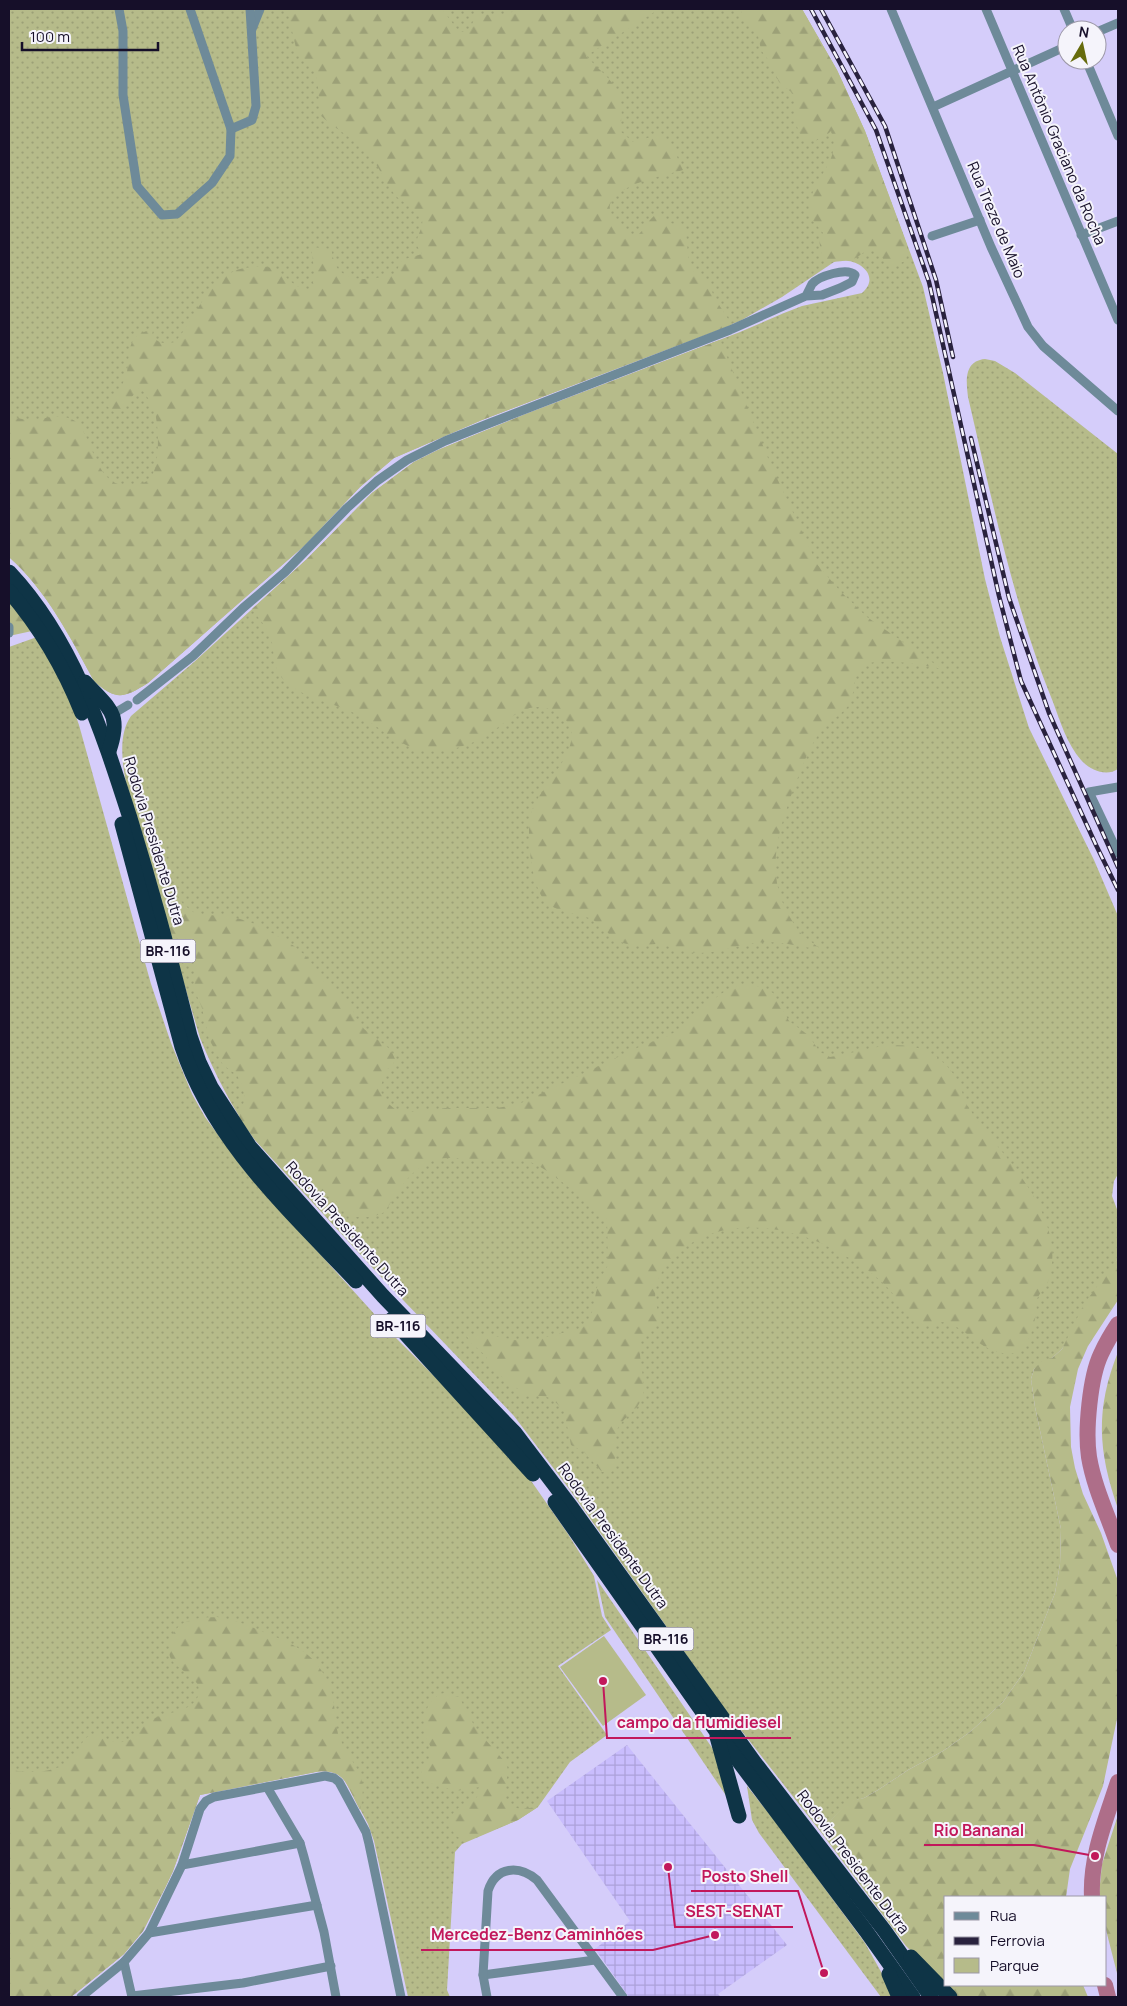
<svg xmlns="http://www.w3.org/2000/svg" width="1127" height="2006" viewBox="0 0 1127 2006" font-family="Manrope,sans-serif">
<style>
.industrial{fill:url(#industrial-grid)}
.green{fill:url(#green-dots)}
.forest{fill:url(#forest-firs)}
.pitch{fill:#b6bb8a}
.lines{fill:none;stroke-linecap:round;stroke-linejoin:round}
.river{stroke:#ae6e89;stroke-width:16}
.minor{stroke:#6e8a99;stroke-width:9}
.motorway{stroke:#0e3446;stroke-width:15}
.rail-casing{stroke:#29223e;stroke-width:4.5}
.rail{stroke:#f5f4fb;stroke-width:2.5;stroke-dasharray:8;stroke-linecap:butt}
.labels{text-anchor:middle;stroke-width:4;stroke-linejoin:round;paint-order:stroke}
.shield{fill:#f5f4fb;stroke:#595468;stroke-width:1}
.shield-label{font-size:14px;font-weight:bold;fill:#160f29}
.street-label{font-size:15px;fill:#160f29;stroke:#f5f4fb}
.leader{fill:none;stroke:#c2185b;stroke-width:2}
.callout-dot{fill:#c2185b;stroke:#f5f4fb;stroke-width:2}
.callout-label{font-size:16px;text-anchor:middle;font-weight:bold;fill:#c2185b;stroke:#f5f4fb;stroke-width:4;stroke-linejoin:round;paint-order:stroke}
</style>
<defs>
<pattern id="industrial-grid" width="8" height="8" patternUnits="userSpaceOnUse" patternTransform="scale(1.25)"><rect width="8" height="8" fill="#c9bdfd"/><path d="M0 4h8M4 0v8" fill="none" stroke="#aca1d9"/></pattern>
<pattern id="green-dots" width="8" height="8" patternUnits="userSpaceOnUse" patternTransform="scale(1.25)"><rect width="8" height="8" fill="#b6bb8a"/><path d="M2 2h.1M6 6h.1" fill="none" stroke="#9ca077" stroke-width="1.8" stroke-linecap="round"/></pattern>
<pattern id="forest-firs" width="22" height="20" patternUnits="userSpaceOnUse" patternTransform="scale(1.25)"><rect width="22" height="20" fill="#b6bb8a"/><path d="M5 1l3.5 6h-7zM16 11l3.5 6h-7z" fill="#9ca077"/></pattern>
</defs>
<rect width="100%" height="100%" fill="#d5cdfa"/>
<polygon class="industrial" points="627,1745 787,1945 718,1994 721,1997 629,1997 595,1949 630,1921 547,1801"/>
<g class="green">
<path d="M9 9H802L837 70 865 131 923 287 943 373 985 579 1000 637 1029 728 1094 860 1118 916V1174L1114 1181 1112 1196 1118 1212V1258L1062 1349 1052 1358 1034 1369 1031 1379 1035 1407 1061 1529 1060 1564 1055 1593 1024 1672 1003 1702 970 1732 943 1751 908 1770 878 1790 864 1798 849 1802 820 1831 726 1711 570 1490 514 1416 382 1278 255 1140C232 1108 215 1074 200 1038L127 789C123 766 117 736 131 716L194 662 307 559 372 493 414 462 438 450 526 414 740 332 784 313 802 306 862 293C883 275 855 255 834 262L782 297 740 321 482 420 394 458 360 487 305 545 148 683C124 698 116 701 94 681 70 637 47 591 9 557Z"/>
<path d="M985 359 995 361 1015 373 1118 454V769C1106 777 1090 770 1081 760 1067 744 1060 721 1053 702 1013 604 992 499 968 397 966 381 964 361 985 359Z"/>
<polygon points="37,637 70,699 79,725 151,984 171,1043 192,1094 205,1117 244,1170 396,1338 485,1427 527,1475 568,1534 594,1576 602,1616 611,1630 558,1666 607,1735 570,1762 538,1807 518,1820 462,1844 455,1852 447,1990 450,1997 408,1997 374,1841 368,1824 344,1779 338,1774 325,1770 200,1795 173,1871 165,1888 143,1931 124,1954 71,1997 9,1997 9,647"/>
<polygon points="597,1580 717,1755 727,1797 605,1617"/>
<polygon points="747,1786 778,1825 865,1943 895,1997 881,1997 759,1833 752,1820"/>
</g>
<g class="forest">
<path d="M287 9H442L459 32H468L477 14 507 16 515 9H659L586 56C614 85 626 88 620 131L633 142C641 141 649 136 657 136 670 135 678 160 683 170 666 175 600 187 611 214 615 222 623 229 629 235H638C645 229 649 218 657 214L667 222 681 226 686 232 688 256 693 271 708 280 714 297 732 325 482 420 394 458 360 487 305 545 148 683C124 698 116 701 94 681 70 637 47 591 9 557V414C37 429 48 410 71 419 89 425 92 468 112 481 119 486 127 486 134 485 141 484 146 483 151 477 160 465 159 428 155 413 152 403 146 395 140 387L117 415 107 406C115 396 124 385 127 372 131 350 125 336 153 329L152 336C159 344 165 344 175 342 198 316 207 276 244 268 253 267 263 265 271 268 286 273 293 290 310 289 318 278 312 259 311 247L331 249C333 256 334 266 340 271 353 284 379 278 395 274L402 260 422 254 416 244C417 235 424 227 422 218 419 208 404 204 396 196 385 183 380 167 368 154 354 138 335 129 320 115L318 86 315 72 296 48Z"/>
<path d="M742 9H802L837 70 865 131 907 245V256L905 261C887 269 887 263 877 251 866 248 863 254 854 259 851 261 830 262 825 262L822 258 819 239 823 233C818 226 810 219 809 210 808 206 810 202 811 198 818 174 842 157 831 131 825 137 819 141 811 141 792 139 796 109 796 96L779 82 769 61 761 50 758 35 741 14Z"/>
<path d="M720 340 770 463 817 564 840 591 867 617 942 669C921 665 883 657 863 665 853 670 856 696 848 706 841 715 828 722 820 732 808 749 801 770 793 790 778 833 765 871 788 914 793 922 797 930 804 936 809 941 816 945 822 950 803 947 784 942 765 942 742 943 722 953 699 953 684 954 671 945 656 944 645 944 632 947 621 942 608 937 602 923 589 918 573 912 553 913 542 897 531 879 525 830 532 810 541 784 595 739 560 715 527 692 507 725 482 738 466 747 444 752 426 751 400 748 378 725 356 714 332 702 304 699 284 680 272 669 275 652 271 639 268 628 258 618 252 609L307 559 372 493 414 462 438 450 526 414Z"/>
<polygon points="9,598 32,631 9,636"/>
<path d="M130 797 149 809 154 819 157 842 167 862 176 895 183 904 193 912 207 915 230 916 250 922 274 934 294 946 308 958 321 979 341 996 352 1008 357 1020 364 1029 391 1050 395 1059 393 1065 386 1070 380 1089 384 1100 396 1110 413 1112 445 1108H497L519 1104 639 1047 668 1036 680 1029 693 1014 724 992 737 986 753 985 764 988 773 993 789 1021 808 1035 820 1052 830 1057C863 1052 894 1037 926 1051 941 1058 954 1071 960 1086 963 1094 965 1103 970 1110 1002 1157 1068 1215 1049 1279 1047 1286 1040 1292 1037 1299 1036 1303 1037 1309 1036 1314 1033 1330 1030 1343 1016 1353 979 1358 965 1320 938 1322 934 1327 930 1327 925 1325 906 1319 900 1301 888 1288 871 1270 847 1256 825 1245 778 1223 715 1217 675 1256 665 1266 658 1275 656 1288 653 1302 659 1309 660 1322 655 1329 644 1331 640 1339 637 1344 644 1378 644 1389 642 1411 625 1413 617 1430 612 1443 617 1456 614 1469L611 1472H602L584 1452 571 1445 564 1411C546 1390 542 1398 520 1396L518 1389 506 1381 488 1363 486 1356 471 1343 466 1335H487L521 1341 539 1339 582 1328 588 1321 592 1312 598 1283 608 1265 607 1219C584 1201 562 1179 537 1165 522 1157 508 1161 492 1161 479 1161 466 1158 453 1158 418 1156 401 1185 385 1212L372 1217H355L331 1197 308 1188 297 1186 255 1140 239 1118 245 1098 242 1085 237 1075 223 1065 209 1039 202 1008 194 989 196 968 194 959 178 939 170 933Z"/>
<polygon points="1118,1258 1118,1300 1088,1346 1078,1369 1070,1407 1071,1447 1075,1468 1083,1494 1101,1533 1118,1581 1118,1714 1103,1786 1070,1869 1066,1897 946,1897 946,1985 1083,1985 1088,1997 954,1997 937,1977 906,1946 820,1831 849,1801 864,1798 878,1790 908,1770 943,1751 970,1732 1003,1702 1024,1672 1055,1593 1060,1564 1061,1529 1035,1407 1031,1379 1034,1369 1043,1360 1052,1358 1062,1349 1084,1304"/>
<path d="M1118 1352V1509C1098 1451 1095 1410 1118 1352Z"/>
<path d="M217 1617C239 1621 252 1627 271 1635 303 1648 321 1659 332 1694 336 1709 334 1725 340 1739 354 1769 369 1773 360 1810 346 1785 346 1766 311 1773L200 1795 173 1871 165 1888 143 1931 124 1954 71 1997H9V1769C28 1775 63 1773 76 1755 80 1749 82 1739 89 1736 99 1732 111 1744 122 1742 136 1741 140 1727 151 1720 164 1712 187 1713 196 1700 209 1680 179 1672 171 1659 168 1653 169 1646 171 1640 177 1618 198 1618 217 1617Z"/>
<path d="M445 1693 459 1697 476 1729 506 1763 508 1770 504 1798 507 1805 520 1809 538 1807 518 1820 467 1841C452 1838 444 1821 456 1810 462 1804 471 1803 477 1797L480 1787 456 1791 423 1781 420 1776C422 1767 431 1762 431 1752 432 1745 426 1741 425 1734 421 1718 428 1696 445 1693Z"/>
<polygon points="1118,1815 1118,1977 1106,1930 1106,1897 1100,1897 1099,1894 1102,1864"/>
</g>
<polygon class="pitch" points="604,1636 646,1695 603,1726 560,1667"/>
<g class="lines">
<g class="river">
<path d="M1118 1324C1112 1333 1106 1343 1101 1354 1090 1377 1085 1431 1089 1457 1094 1487 1108 1516 1118 1545"/>
<path d="M1092 1897C1090 1857 1106 1819 1118 1782"/>
<polyline points="1105,1985 1108,1997"/>
</g>
<g class="minor">
<polyline points="119,9 123,31 123,95 137,186 162,215 177,214 212,183 230,156 231,129 190,9"/>
<polyline points="891,9 991,247 1028,327 1043,346 1118,411"/>
<polyline points="986,9 1118,320"/>
<polyline points="1064,9 1073,30"/>
<polyline points="252,29 260,9"/>
<polyline points="1097,32 1118,23"/>
<polyline points="1086,60 1118,136"/>
<polyline points="933,107 1067,46"/>
<polyline points="231,129 252,120 256,106 250,9"/>
<polyline points="1081,235 1118,221"/>
<polyline points="932,236 980,220"/>
<polyline points="9,627 9,633"/>
<path d="M137 700 193 656 243 608 285 572 347 508 377 481 407 460 445 441 490 423 730 330 806 296 822 295 840 288 852 282 855 275C847 267 819 276 812 284 810 288 808 292 806 296"/>
<polyline points="113,714 128,705"/>
<polyline points="1118,787 1089,792 1118,853"/>
<polyline points="267,1787 300,1843 304,1857 324,1932 336,1997"/>
<polyline points="182,1865 300,1843"/>
<polyline points="149,1933 317,1905"/>
<polyline points="124,1962 132,1997"/>
<polyline points="483,1975 595,1960"/>
<polyline points="132,1996 243,1983 331,1966"/>
<polyline points="81,1997 124,1962 149,1933 182,1865 200,1809 206,1801 214,1797 325,1776 334,1778 339,1782 366,1832 369,1844 401,1997"/>
<path d="M487 1997 483 1975 488 1891C496 1866 519 1865 537 1880L623 1997"/>
</g>
<g class="motorway">
<path d="M9 572C73 640 102 731 130 818 152 890 172 963 190 1036L199 1062 211 1087 250 1147 383 1296 515 1433 572 1508 755 1763 884 1930 931 1997"/>
<path d="M9 591C40 627 65 670 82 713"/>
<path d="M85 682C110 710 122 713 109 751"/>
<path d="M122 824 182 1047C213 1141 289 1210 356 1281"/>
<polyline points="392,1319 533,1474"/>
<polyline points="555,1502 716,1731 866,1931 913,1997"/>
<polyline points="717,1737 739,1816"/>
<polyline points="911,1957 950,1997"/>
<polyline points="889,1974 899,1997"/>
</g>
<defs>
<g id="rail">
<polyline points="811,9 876,130 929,282 999,596 1021,681 1096,845 1118,890"/>
<polyline points="821,9 885,126 936,280 953,357"/>
<polyline points="971,438 1009,598 1049,713 1118,867"/>
</g>
</defs>
<use href="#rail" class="rail-casing"/>
<use href="#rail" class="rail"/>
</g>
<g class="labels">
<g class="shield">
<rect x="140.5" y="939.5" width="55" height="23" rx="4"/>
<rect x="370.5" y="1314.5" width="55" height="23" rx="4"/>
<rect x="638.5" y="1627.5" width="55" height="23" rx="4"/>
</g>
<g class="shield-label">
<text x="168" y="956">BR-116</text>
<text x="398" y="1331">BR-116</text>
<text x="666" y="1644">BR-116</text>
</g>
<g class="street-label">
<text transform="translate(1059 145) rotate(67)" y="5">Rua Antônio Graciano da Rocha</text>
<text transform="translate(996 220) rotate(67)" y="5">Rua Treze de Maio</text>
<text transform="translate(154 841) rotate(73)" y="5">Rodovia Presidente Dutra</text>
<text transform="translate(347 1229) rotate(48)" y="5">Rodovia Presidente Dutra</text>
<text transform="translate(613 1536) rotate(54)" y="5">Rodovia Presidente Dutra</text>
<text transform="translate(853 1862) rotate(53)" y="5">Rodovia Presidente Dutra</text>
</g>
</g>
<path class="leader" d="M603 1681L607 1738H791M1095 1856L1034 1845H924M824 1973L798 1891H691M668 1867L675 1927H793M715 1935L653 1950H421"/>
<g class="callout-dot">
<circle cx="603" cy="1681" r="5"/>
<circle cx="1095" cy="1856" r="5"/>
<circle cx="824" cy="1973" r="5"/>
<circle cx="668" cy="1867" r="5"/>
<circle cx="715" cy="1935" r="5"/>
</g>
<g class="callout-label">
<text x="699" y="1728">campo da flumidiesel</text>
<text x="979" y="1836">Rio Bananal</text>
<text x="745" y="1882">Posto Shell</text>
<text x="734" y="1917">SEST-SENAT</text>
<text x="537" y="1940">Mercedez-Benz Caminhões</text>
</g>
<rect width="1127" height="2006" fill="none" stroke="#160f29" stroke-width="20"/>
<rect x="944" y="1896" width="162" height="90" fill="#f5f4fb" stroke="#9c98a7"/>
<rect x="954" y="1912" width="25" height="8" fill="#6e8a99" stroke="#9c98a7"/>
<text x="990" y="1921" font-size="15" fill="#160f29">Rua</text>
<rect x="954" y="1937" width="25" height="8" fill="#29223e" stroke="#9c98a7"/>
<text x="990" y="1946" font-size="15" fill="#160f29">Ferrovia</text>
<rect x="954" y="1958" width="25" height="15" fill="#b6bb8a" stroke="#9c98a7"/>
<text x="990" y="1971" font-size="15" fill="#160f29">Parque</text>
<g transform="translate(1082 45) rotate(9)"><circle r="24" fill="#f5f4fb" stroke="#9c98a7"/>
<path d="M0-4L9 19L0 12L-9 19Z" fill="#666b0d"/>
<text y="-8" font-size="14" font-weight="bold" text-anchor="middle" fill="#160f29">N</text>
</g>
<path d="M22 42v8h136v-8" fill="none" stroke="#160f29" stroke-width="2.5"/>
<text x="30" y="42" font-size="15" fill="#160f29" stroke="#f5f4fb" stroke-width="4" paint-order="stroke">100 m</text>
</svg>
